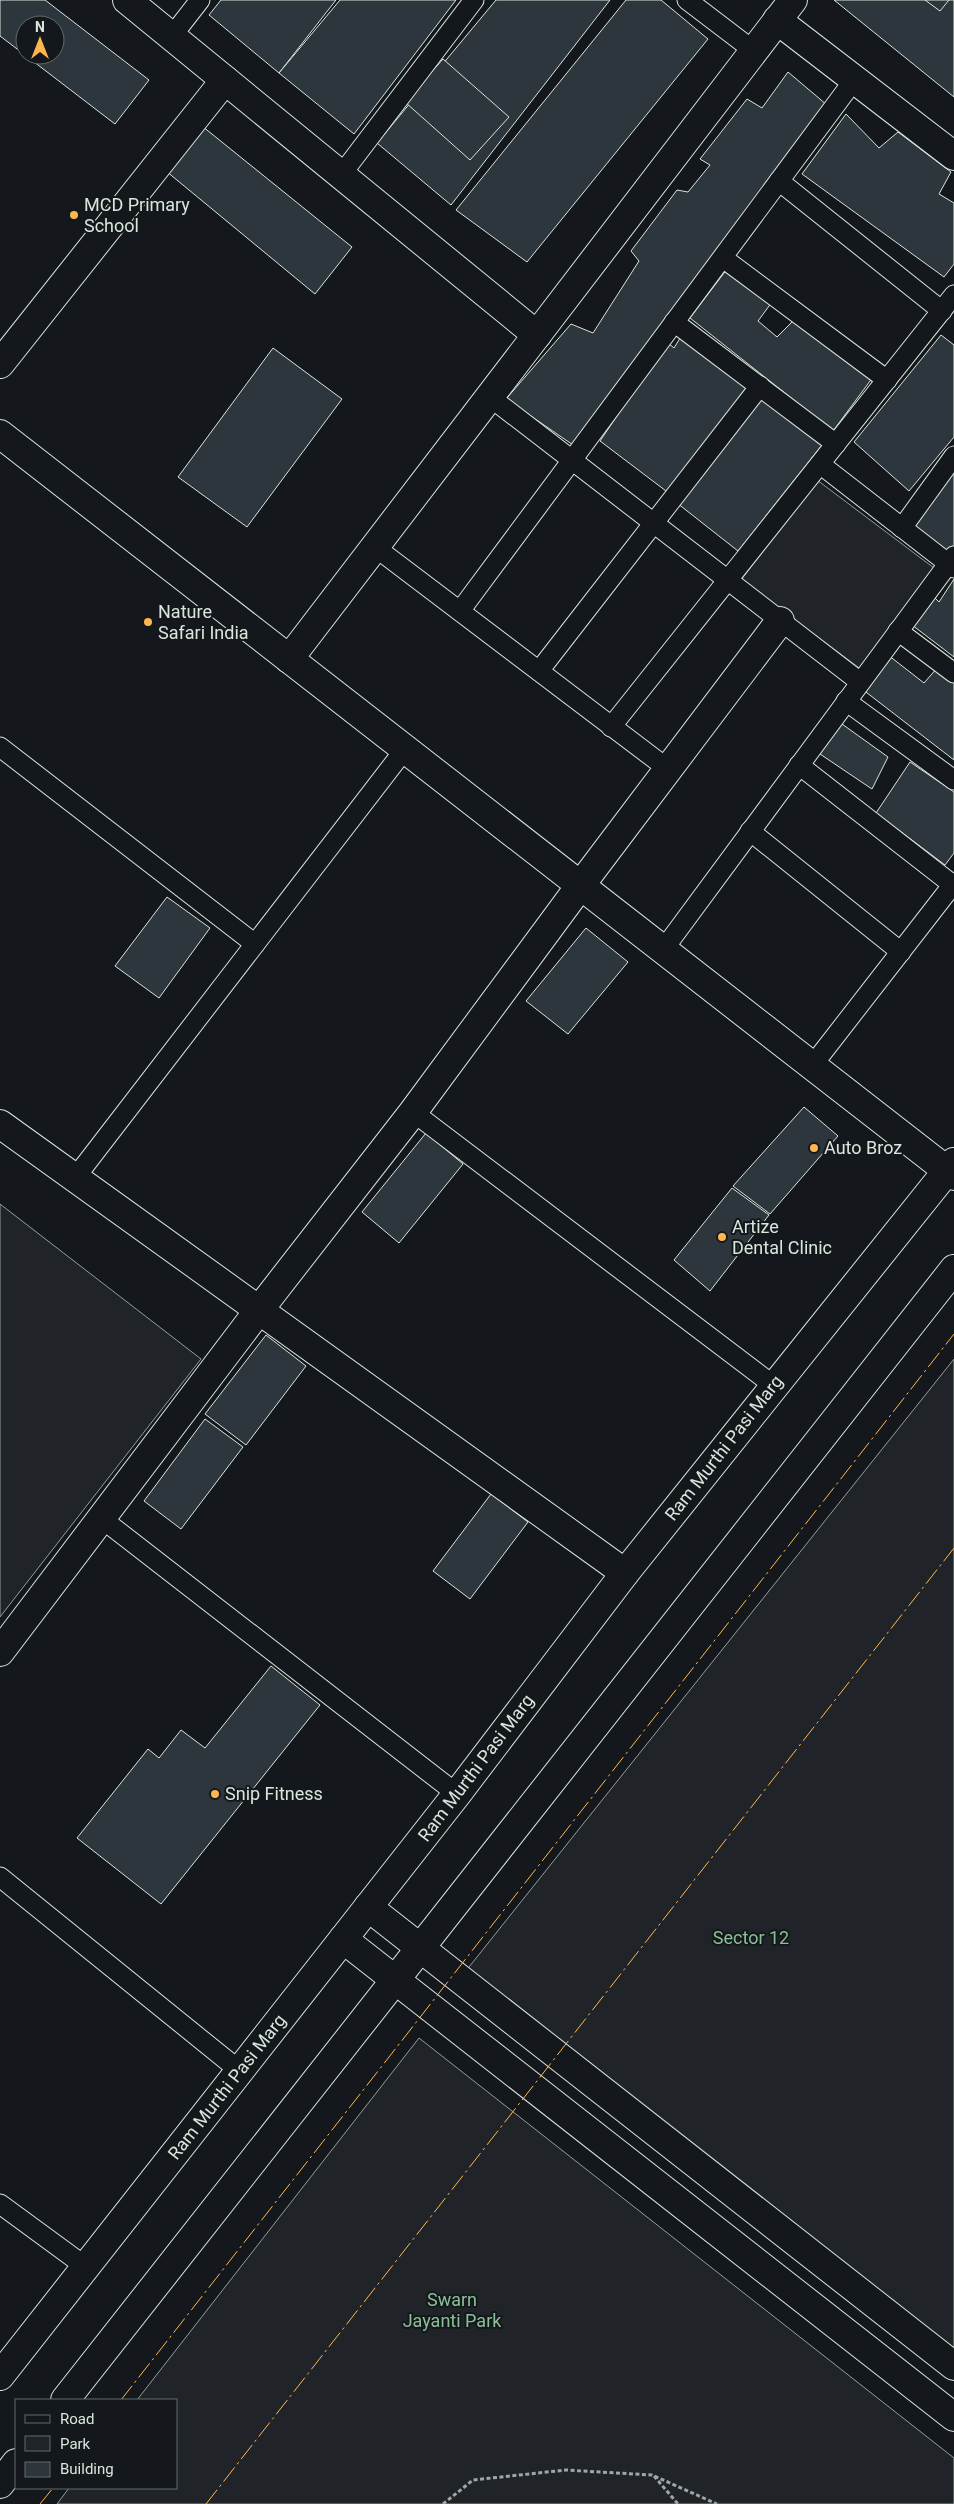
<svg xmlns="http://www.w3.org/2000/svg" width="954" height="2504" viewBox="0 0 954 2504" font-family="Roboto,sans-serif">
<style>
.green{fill:#202428;stroke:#939e99}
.building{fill:#2c363c;stroke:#d8e6dc}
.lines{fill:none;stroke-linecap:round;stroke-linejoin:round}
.lane-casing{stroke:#d8e6dc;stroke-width:21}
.street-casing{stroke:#d8e6dc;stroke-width:30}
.secondary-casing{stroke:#d8e6dc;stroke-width:30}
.path{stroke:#9da8a2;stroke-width:3;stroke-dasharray:4 2.5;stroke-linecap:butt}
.lane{stroke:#14181c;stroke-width:19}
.street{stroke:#14181c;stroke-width:28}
.secondary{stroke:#14181c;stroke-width:28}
.power{stroke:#ffb74d;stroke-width:1;stroke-dasharray:18 4 2.5 4;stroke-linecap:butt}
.poi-dot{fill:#ffb74d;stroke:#14181c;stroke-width:2}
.labels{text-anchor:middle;stroke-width:4;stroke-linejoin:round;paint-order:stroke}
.poi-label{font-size:18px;fill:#d8e6dc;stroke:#14181c;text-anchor:start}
.street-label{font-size:18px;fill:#d8e6dc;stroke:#14181c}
.park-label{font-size:18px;fill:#8ac095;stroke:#14181c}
</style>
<rect width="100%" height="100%" fill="#14181c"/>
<g class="green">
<polygon points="817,480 938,571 862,670 741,580"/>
<polygon points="0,1204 201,1359 0,1617"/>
<polygon points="954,1359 954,2352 465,1972"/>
<polygon points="419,2038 954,2458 954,2504 57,2504 69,2488 176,2488 176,2400 137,2400"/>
</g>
<g class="building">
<polygon points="0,0 45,0 149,80 115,124 25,55 55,55 55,25 25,25 25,55 0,36"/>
<polygon points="221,0 336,0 279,73 209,15"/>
<polygon points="340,0 456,0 354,134 279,73"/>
<polygon points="496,0 610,0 451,205 377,143"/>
<polygon points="626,0 661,0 708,39 527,262 456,210"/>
<polygon points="834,0 954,0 954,97"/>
<polygon points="925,0 949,0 940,11"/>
<polygon points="443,59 509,117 470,160 405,102"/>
<polygon points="788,72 827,105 576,447 506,399 571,324 593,333 639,261 631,251 677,190 688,192 710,165 700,159 747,99 762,108"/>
<polygon points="846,114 879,148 898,132 951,172 939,194 954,203 954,264 944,277 802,174"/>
<polygon points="202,126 352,247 315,294 166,171"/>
<polygon points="727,269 772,302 758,321 777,337 796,318 873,377 833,431 690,318"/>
<polygon points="682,335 752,389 670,494 600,441 667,342 674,348"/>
<polygon points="941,335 954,345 954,437 909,491 854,442"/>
<polygon points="273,348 342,399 247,527 178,477"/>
<polygon points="759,397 822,445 738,551 677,503"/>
<polygon points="954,460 954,548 945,560 904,527"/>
<polygon points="954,579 954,657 912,625 932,595 939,602"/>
<polygon points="888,655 924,683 938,667 954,679 954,760 862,689"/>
<polygon points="842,724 888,757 872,789 817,752"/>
<polygon points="910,762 954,792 954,853 945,865 876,813"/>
<polygon points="167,897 210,928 159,998 115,966"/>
<polygon points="586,928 628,962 568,1034 526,1001"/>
<polygon points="804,1107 838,1136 770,1214 733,1186"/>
<polygon points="426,1133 463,1164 399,1243 362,1212"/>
<polygon points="732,1188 769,1215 710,1291 674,1260"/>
<polygon points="266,1335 306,1366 246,1445 205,1414"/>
<polygon points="205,1419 243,1447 181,1529 144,1501"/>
<polygon points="491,1494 528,1522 470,1599 433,1571"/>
<polygon points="271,1666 320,1705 161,1904 77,1838 148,1749 159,1758 181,1730 205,1748"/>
</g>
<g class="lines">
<defs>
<g id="lane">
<polyline points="687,0 754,51"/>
<polyline points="172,36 200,0"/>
<polyline points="341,175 474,0"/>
<polyline points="779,181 942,311"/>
<polyline points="723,258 887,380"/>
<polyline points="674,322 836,444"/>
<polyline points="490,397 860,682"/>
<polyline points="820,464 954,568"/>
<polyline points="902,528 954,456"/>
<polyline points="375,547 668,769"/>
<polyline points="460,611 854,80"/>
<polyline points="898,631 954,673"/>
<polyline points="539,671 760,386"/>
<polyline points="846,701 954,780"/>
<polyline points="611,727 954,295"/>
<polyline points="0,747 255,944"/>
<polyline points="799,765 953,885"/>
<polyline points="750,831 901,952"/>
<polyline points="663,950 954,556"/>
<polyline points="812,1066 954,883"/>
<polyline points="413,1112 773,1385"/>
<polyline points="75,1178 405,749"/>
<polyline points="101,1518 457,1794"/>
<polyline points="0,1877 240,2071"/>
<polyline points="0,2204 86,2267"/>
</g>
<g id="street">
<polyline points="127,0 537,335"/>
<polyline points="777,20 954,156"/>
<polyline points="0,364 225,80"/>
<polyline points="0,434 954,1176"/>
<polyline points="289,659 793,0"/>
<polyline points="0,1124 625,1573"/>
<polyline points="0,1652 259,1310 413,1112 580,886 780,621"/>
</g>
<g id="secondary">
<polyline points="368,1907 954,2366"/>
<polyline points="343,1939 954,2417"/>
<polyline points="0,2376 457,1794 625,1573 954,1162"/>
<polyline points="65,2400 954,1269"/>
<polyline points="0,2484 16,2463"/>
</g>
</defs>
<use href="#lane" class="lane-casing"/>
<use href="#street" class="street-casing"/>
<use href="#secondary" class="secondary-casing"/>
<g class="path">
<polyline points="654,2476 678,2504"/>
<polyline points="443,2504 473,2480 566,2470 652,2475 717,2504"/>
</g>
<use href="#lane" class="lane"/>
<use href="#street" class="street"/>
<use href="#secondary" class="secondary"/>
<g class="power">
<polyline points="121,2400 954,1334"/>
<polyline points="40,2504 53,2488"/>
<polyline points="206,2504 954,1548"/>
</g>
</g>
<g class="poi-dot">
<circle cx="74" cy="215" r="5"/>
<circle cx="148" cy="622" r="5"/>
<circle cx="814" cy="1148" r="5"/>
<circle cx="722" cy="1237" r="5"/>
<circle cx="215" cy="1794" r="5"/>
</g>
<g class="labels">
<g class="poi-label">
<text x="84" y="211">MCD Primary<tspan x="84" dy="21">School</tspan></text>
<text x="158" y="618">Nature<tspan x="158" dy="21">Safari India</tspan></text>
<text x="824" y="1154">Auto Broz</text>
<text x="732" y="1233">Artize<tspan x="732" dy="21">Dental Clinic</tspan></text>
<text x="225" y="1800">Snip Fitness</text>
</g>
<g class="street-label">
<text transform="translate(724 1448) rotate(-52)" y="6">Ram Murthi Pasi Marg</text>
<text transform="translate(476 1768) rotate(-53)" y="6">Ram Murthi Pasi Marg</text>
<text transform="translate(227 2087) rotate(-52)" y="6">Ram Murthi Pasi Marg</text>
</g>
<g class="park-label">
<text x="751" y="1944">Sector 12</text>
<text x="452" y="2306">Swarn<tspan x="452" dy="21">Jayanti Park</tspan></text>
</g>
</g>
<rect x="15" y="2399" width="162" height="90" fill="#14181c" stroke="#626a69"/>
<rect x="25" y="2415" width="25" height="8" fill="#14181c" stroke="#626a69"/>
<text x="60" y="2424" font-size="15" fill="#d8e6dc">Road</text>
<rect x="25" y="2436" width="25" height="15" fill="#202428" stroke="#626a69"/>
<text x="60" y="2449" font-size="15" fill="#d8e6dc">Park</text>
<rect x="25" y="2462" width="25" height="15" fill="#2c363c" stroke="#626a69"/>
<text x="60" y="2474" font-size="15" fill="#d8e6dc">Building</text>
<g transform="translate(40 40)"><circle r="24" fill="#14181c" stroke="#626a69"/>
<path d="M0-4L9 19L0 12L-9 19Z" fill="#ffb74d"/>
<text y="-8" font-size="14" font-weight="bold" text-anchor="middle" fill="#d8e6dc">N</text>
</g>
</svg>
